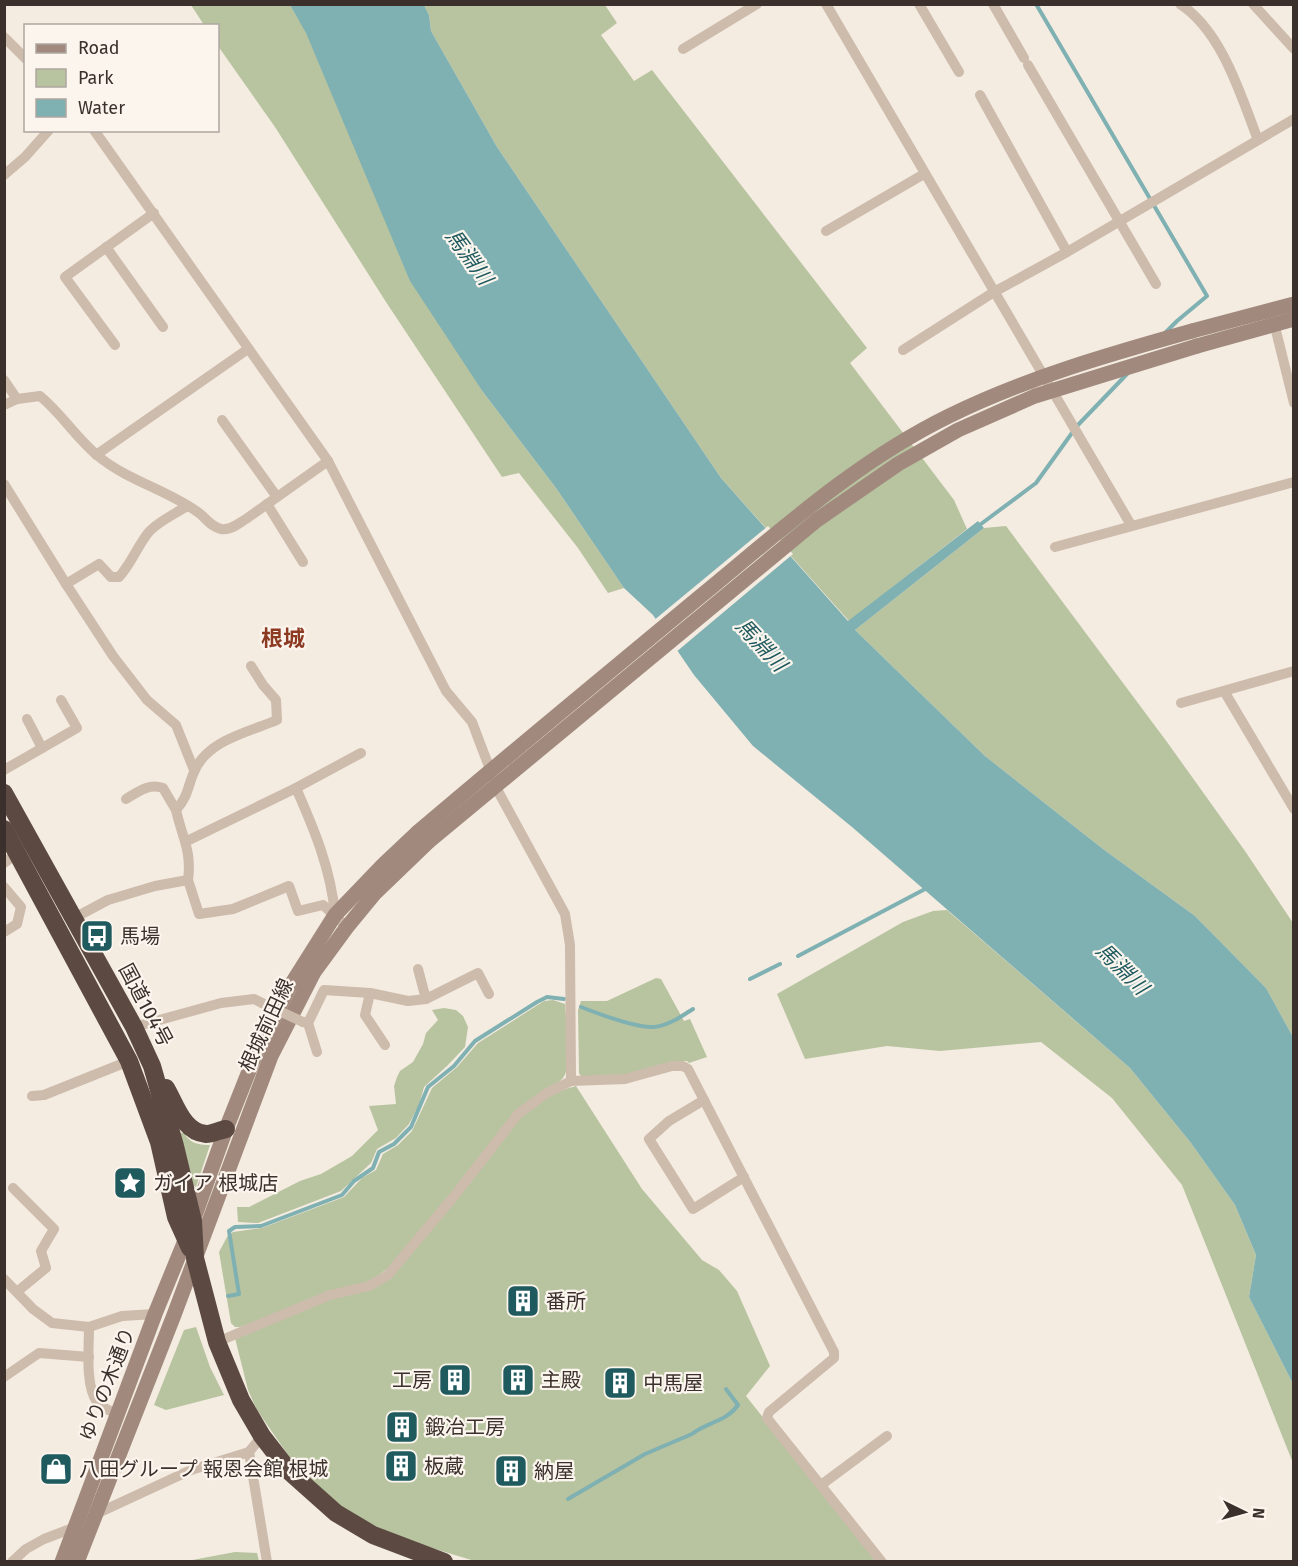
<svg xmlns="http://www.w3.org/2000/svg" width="1298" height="1566" viewBox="0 0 1298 1566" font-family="'Fira Sans','Noto Sans JP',sans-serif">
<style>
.green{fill:#b8c4a0}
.water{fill:#7fb0b2}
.pier{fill:#f4ebe1}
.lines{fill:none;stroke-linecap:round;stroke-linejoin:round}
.stream{stroke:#7fb0b2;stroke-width:4}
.street{stroke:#cdbbac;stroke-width:10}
.secondary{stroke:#a18a7d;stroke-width:15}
.highway{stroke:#5c4a42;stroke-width:18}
.street-bridge{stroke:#cdbbac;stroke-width:10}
.secondary-bridge{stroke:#a18a7d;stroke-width:15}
.labels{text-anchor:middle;stroke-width:4.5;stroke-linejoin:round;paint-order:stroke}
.poi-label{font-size:20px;fill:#3b302b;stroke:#fbf5ee;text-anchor:start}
.street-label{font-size:20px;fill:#3b302b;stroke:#fbf5ee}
.water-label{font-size:21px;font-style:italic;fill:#1f5a5e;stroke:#fbf5ee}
.quarter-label{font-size:22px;font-weight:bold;fill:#8c3b22;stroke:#fbf5ee}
</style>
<rect width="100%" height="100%" fill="#f4ebe1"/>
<g class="green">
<polygon points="191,5 290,5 306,32 483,392 556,488 624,588 608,593 578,548 519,473 502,477 386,302 275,127 218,46 218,26 204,25"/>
<polygon points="424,5 605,5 617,23 601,35 634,81 652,70 867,348 850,363 954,500 967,529 849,621 721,478 497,147 431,31 429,15"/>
<polygon points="1006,526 1167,742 1245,851 1293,923 1293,1037 1266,988 1195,916 1103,849 985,756 855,630 984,528"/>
<polygon points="947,910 1130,1068 1191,1143 1235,1205 1256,1255 1249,1297 1293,1384 1293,1463 1182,1185 1112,1098 1041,1042 940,1051 887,1046 805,1059 777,994 903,922 933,911"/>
<polygon points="656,978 661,979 684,1021 690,1019 707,1057 689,1063 687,1061 673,1061 623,1077 582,1078 579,1073 578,1010 581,1001 607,1001"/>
<path d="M553 1000 565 1004C566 1021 573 1065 563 1078 553 1089 537 1097 525 1104L394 1264 372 1280 240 1327H235L231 1323 219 1252 227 1237 233 1232 262 1228 344 1197 362 1178 376 1170 383 1154 398 1145 412 1131 432 1088 457 1067 478 1043 544 1001Z"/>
<polygon points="444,1008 456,1010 463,1016 468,1027 465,1047 448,1065 424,1087 419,1105 409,1124 396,1138 377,1149 371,1163 341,1191 258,1223 238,1222 237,1207 249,1207 300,1181 321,1174 352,1156 378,1130 369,1106 396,1104 394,1086 397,1077 400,1071 413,1062 423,1044 426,1033 438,1020 432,1010"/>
<path d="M576 1086 642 1189 702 1260 719 1270 737 1291 770 1366 746 1396 877 1561 478 1562 402 1539 347 1512 297 1468 257 1410 248 1390 235 1338 330 1298 374 1286 521 1116C538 1103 555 1091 576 1086Z"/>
<path d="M180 1133H184C190 1143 197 1145 210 1145L196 1187 192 1185Z"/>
<polygon points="196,1327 210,1367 224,1395 166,1410 154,1405 184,1330"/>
<polygon points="235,1552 257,1553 259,1561 187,1561"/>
</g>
<polygon class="water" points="290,5 424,5 429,15 431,31 497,147 721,478 848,621 978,521 984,528 855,630 985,756 1103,849 1195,916 1266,988 1293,1037 1293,1384 1249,1297 1256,1255 1235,1205 1191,1143 1130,1068 852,827 753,746 694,675 653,615 624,588 556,488 483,392 410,281 306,33"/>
<polygon class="pier" points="768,526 793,554 675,653 653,621"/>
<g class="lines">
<g class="stream">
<polyline points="1036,4 1207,296 1177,321 1165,333"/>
<polyline points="981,524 1036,483 1077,426 1127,374"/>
<polyline points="798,956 927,888"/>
<polyline points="750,979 780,964"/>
<path d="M581 1007C599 1014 636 1028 654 1027 668 1026 682 1016 693 1009"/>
<polyline points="228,1296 239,1294 229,1231 235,1227 261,1226 342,1195 354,1181 373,1168 379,1152 394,1144 411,1127 428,1087 454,1066 475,1041 537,1002 547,997 564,999"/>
<path d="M568 1499 645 1454 692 1434C707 1422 726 1422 738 1405L726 1389"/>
</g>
<g class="street">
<polyline points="826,4 1131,525"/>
<polyline points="919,4 959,72"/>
<polyline points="993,4 1024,58"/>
<path d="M1180 4C1222 31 1241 96 1258 140"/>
<polyline points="1253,4 1294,49"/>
<polyline points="4,37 26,59"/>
<polyline points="683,49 757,4"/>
<polyline points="1028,65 1156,284"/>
<polyline points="980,95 1067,252"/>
<polyline points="94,130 328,461 446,691 472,722 499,793 565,914 570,945 571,1081"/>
<polyline points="4,175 25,157 49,130"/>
<polyline points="826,231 924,174"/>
<polyline points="106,247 163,327"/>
<polyline points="1273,319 1294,403"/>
<polyline points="115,345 65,277 154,213"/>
<polyline points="903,350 994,292 1067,252 1294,119"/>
<polyline points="4,380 17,399"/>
<path d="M4 405 17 399 40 396C62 414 76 438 98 456 128 481 168 490 199 513 207 519 211 527 221 529 230 531 239 523 246 519L328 461"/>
<polyline points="222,420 277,497"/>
<polyline points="96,455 248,349"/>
<polyline points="4,484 66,584 113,656 147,700 176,725 194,770"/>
<polyline points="267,504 303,562"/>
<polyline points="1055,547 1294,482"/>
<path d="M66 584 99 564 111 577H119C131 564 137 547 148 533 157 522 175 514 187 506"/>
<polyline points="1224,691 1294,809"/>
<polyline points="1181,703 1294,671"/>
<polyline points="27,719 42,748"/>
<polyline points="4,770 77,728 61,700"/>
<polyline points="296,788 361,753"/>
<path d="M126 799C138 792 148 783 163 788L176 810"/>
<path d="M187 841 296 788C314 829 331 869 335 915"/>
<polyline points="4,863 20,851"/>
<path d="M188 880C192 851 182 837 176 810 189 795 187 788 194 772 207 740 249 732 277 720L276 700 263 685 251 666"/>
<polyline points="4,887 21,907 17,924 4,932"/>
<polyline points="74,918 108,900 155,886 188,880 199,914 233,909 289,886 298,911 323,905 347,927"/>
<polyline points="418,969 426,999"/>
<polyline points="370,993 365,1015 385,1045"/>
<polyline points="303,1022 308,1023 324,990 370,993 408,1001 426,999 478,973 489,994"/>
<polyline points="308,1023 317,1052"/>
<polyline points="134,1027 221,1003 254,999 262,1003"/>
<polyline points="32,1096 44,1095 129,1061"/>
<polyline points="704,1100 669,1121 649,1139 693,1209 744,1177"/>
<polyline points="13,1188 54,1229 41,1251 46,1268 18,1291"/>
<polyline points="4,1279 33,1309 52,1323 89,1327 122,1316 155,1314"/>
<path d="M89 1327C89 1347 85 1386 97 1402 101 1408 111 1411 118 1414"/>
<polyline points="217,1342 330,1295 369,1286 388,1275 455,1195 518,1114 547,1093 571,1081 625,1079 672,1066 683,1066 688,1069 834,1352 834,1358 769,1412 767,1418 882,1562"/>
<polyline points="4,1377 39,1353 89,1357"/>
<polyline points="249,1452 267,1562"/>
<polyline points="821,1485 887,1436"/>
<polyline points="96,1514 191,1470 249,1452 262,1436"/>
<polyline points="12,1562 26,1549 44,1539 78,1526"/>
</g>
<g class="secondary">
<polyline points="1192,331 1294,304"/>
<polyline points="1197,346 1294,319"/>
<polyline points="62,1562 155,1314 193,1221 226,1129 257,1051 289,988 335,915 383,865 418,832"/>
<polyline points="77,1562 174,1315 271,1056 314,972 347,927 375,893 428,842"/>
</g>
<g class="highway">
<polyline points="4,793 134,1027 152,1066 175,1146 193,1221 195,1258 217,1342 241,1400 262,1436 290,1472 336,1513 373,1535 444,1562"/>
<polyline points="4,829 129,1061 159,1142 176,1217 190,1248"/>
<path d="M166 1088C176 1105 183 1132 206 1134 212 1134 220 1130 226 1129"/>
</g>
<polyline class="street-bridge" points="262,1003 303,1022"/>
<g class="secondary-bridge">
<path d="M418 832C512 752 607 674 702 595 781 530 857 461 949 416 1026 378 1110 354 1192 331"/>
<polyline points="428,842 817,520 898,464 958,430 1035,396 1197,346"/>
</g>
</g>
<defs>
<symbol id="bus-square" viewBox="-11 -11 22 22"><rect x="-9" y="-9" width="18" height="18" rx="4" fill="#1f5a5e" stroke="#fbf5ee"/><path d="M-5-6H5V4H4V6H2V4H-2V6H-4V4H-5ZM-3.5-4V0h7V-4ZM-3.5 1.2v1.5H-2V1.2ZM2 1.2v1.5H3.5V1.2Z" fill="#fff"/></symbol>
<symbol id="sight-square" viewBox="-11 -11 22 22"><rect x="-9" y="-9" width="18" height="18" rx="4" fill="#1f5a5e" stroke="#fbf5ee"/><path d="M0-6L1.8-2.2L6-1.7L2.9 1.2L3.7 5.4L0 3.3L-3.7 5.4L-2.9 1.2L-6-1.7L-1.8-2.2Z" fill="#fff"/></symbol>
<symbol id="building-square" viewBox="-11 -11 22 22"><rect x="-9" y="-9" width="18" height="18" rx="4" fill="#1f5a5e" stroke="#fbf5ee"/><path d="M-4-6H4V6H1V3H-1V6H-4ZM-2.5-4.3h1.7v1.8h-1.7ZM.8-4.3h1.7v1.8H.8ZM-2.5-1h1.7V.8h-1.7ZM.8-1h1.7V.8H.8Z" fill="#fff"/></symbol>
<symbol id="shop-square" viewBox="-11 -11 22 22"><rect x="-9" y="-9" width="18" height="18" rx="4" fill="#1f5a5e" stroke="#fbf5ee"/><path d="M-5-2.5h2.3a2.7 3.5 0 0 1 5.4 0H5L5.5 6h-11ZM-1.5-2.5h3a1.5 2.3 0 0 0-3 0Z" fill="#fff"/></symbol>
</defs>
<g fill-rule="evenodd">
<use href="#bus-square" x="78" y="917" width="38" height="38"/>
<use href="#sight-square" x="111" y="1164" width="38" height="38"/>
<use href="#building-square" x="504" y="1282" width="38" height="38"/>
<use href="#building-square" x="436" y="1361" width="38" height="38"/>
<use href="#building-square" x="499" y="1361" width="38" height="38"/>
<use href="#building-square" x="601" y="1364" width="38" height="38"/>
<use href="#building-square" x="383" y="1408" width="38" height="38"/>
<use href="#building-square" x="382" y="1447" width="38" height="38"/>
<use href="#shop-square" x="37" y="1450" width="38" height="38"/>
<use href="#building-square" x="492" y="1452" width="38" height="38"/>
</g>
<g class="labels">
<g class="poi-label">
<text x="120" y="943">馬場</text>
<text x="153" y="1190">ガイア 根城店</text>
<text x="546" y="1308">番所</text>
<text x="432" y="1387" text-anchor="end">工房</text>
<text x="541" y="1387">主殿</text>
<text x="643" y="1390">中馬屋</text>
<text x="425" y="1434">鍛冶工房</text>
<text x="424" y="1473">板蔵</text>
<text x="79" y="1476">八田グループ 報恩会館 根城</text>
<text x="534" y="1478">納屋</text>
</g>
<g class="street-label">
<text transform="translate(146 1005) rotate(62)" y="7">国道104号</text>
<text transform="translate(266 1025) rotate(-65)" y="7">根城前田線</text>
<text transform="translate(107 1384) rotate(-69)" y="7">ゆりの木通り</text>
</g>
<g class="water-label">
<text transform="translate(469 257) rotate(54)" y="7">馬淵川</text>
<text transform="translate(761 645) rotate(47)" y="7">馬淵川</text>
<text transform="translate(1122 969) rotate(45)" y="7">馬淵川</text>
</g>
<g class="quarter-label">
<text x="283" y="646">根城</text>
</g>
</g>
<rect width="1298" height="1566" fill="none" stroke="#3b302b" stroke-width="12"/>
<rect x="24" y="24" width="195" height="108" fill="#fbf5ee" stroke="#aea6a0" stroke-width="1.5"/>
<rect x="36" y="44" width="30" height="9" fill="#a18a7d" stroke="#aea6a0" stroke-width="1.5"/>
<text x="78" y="54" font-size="18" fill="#3b302b">Road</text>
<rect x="36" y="69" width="30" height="18" fill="#b8c4a0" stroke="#aea6a0" stroke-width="1.5"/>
<text x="78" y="84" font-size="18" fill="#3b302b">Park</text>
<rect x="36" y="99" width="30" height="18" fill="#7fb0b2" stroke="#aea6a0" stroke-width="1.5"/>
<text x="78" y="114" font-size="18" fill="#3b302b">Water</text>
<g transform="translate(1244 1512) rotate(95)" stroke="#fbf5ee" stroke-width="4.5" paint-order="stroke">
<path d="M0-4.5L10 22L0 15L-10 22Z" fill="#3b302b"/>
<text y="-9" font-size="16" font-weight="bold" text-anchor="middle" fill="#3b302b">N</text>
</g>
</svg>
